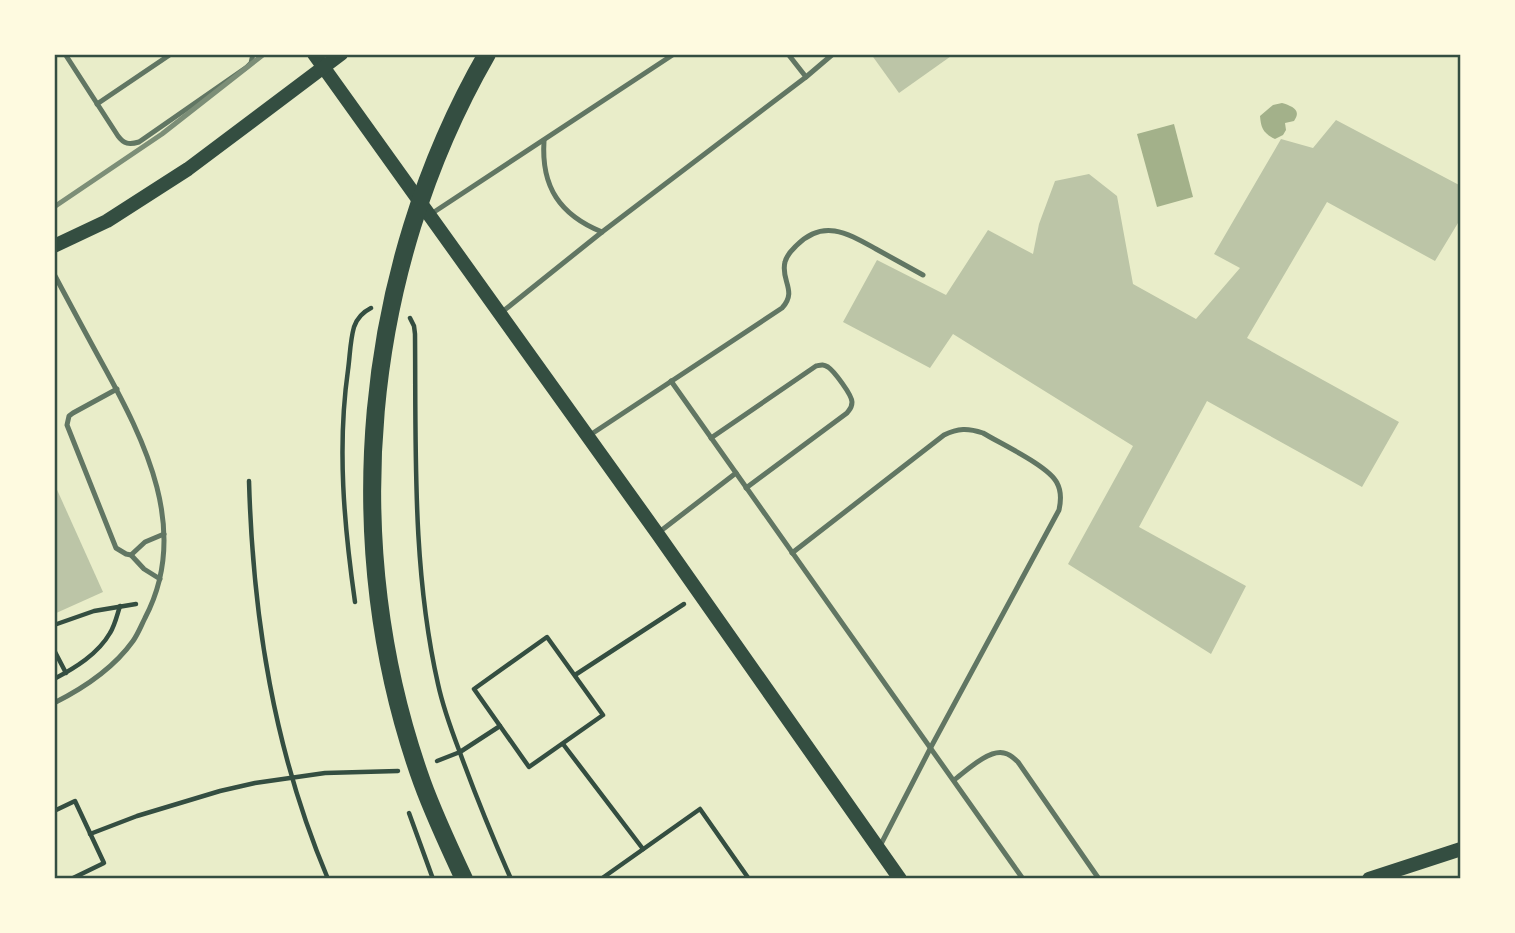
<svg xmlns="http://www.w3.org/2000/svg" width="1515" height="933" viewBox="0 0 1515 933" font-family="Barlow,sans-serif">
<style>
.water{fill:#a3b18a}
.building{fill:#bcc5a7}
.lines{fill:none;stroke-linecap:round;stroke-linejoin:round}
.path{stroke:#344e41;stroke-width:4.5}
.service{stroke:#617663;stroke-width:5}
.secondary{stroke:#344e41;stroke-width:14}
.primary{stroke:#344e41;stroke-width:18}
.rail{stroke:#7c8e77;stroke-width:5}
.neatline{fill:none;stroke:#344e41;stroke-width:2.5}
</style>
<rect width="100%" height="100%" fill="#e9edc9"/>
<g class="water">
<path d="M1282 103C1292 106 1302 110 1294 121L1285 123 1286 130 1283 135 1275 139C1263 133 1261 128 1260 116L1273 105Z"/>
<polygon points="1174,124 1193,197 1157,207 1137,134"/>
</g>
<g class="building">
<polygon points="871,54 954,54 899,93"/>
<polygon points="1336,120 1461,186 1461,218 1435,261 1327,202 1247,338 1399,422 1362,487 1207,401 1139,527 1246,586 1211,654 1068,564 1133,446 953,334 930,368 843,322 877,260 946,295 988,230 1033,254 1039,224 1055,181 1089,174 1117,196 1133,284 1196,319 1240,268 1214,254 1281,139 1313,148"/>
<polygon points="54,483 103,592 54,614"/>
</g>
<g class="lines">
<g class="path">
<path d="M410 318 414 326 415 334C416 451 412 569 438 684 443 707 451 729 459 750 475 794 492 836 511 879"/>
<path d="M249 481C253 619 274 751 328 879"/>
<path d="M355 602C344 525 337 447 348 370 350 356 350 341 354 327 357 318 363 312 371 308"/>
<polyline points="54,625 94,611 136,604"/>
<polygon points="547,637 603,715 529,767 474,689"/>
<polyline points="54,650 66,673"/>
<polyline points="575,675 684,604"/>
<path d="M54 679C75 668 98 654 110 633 115 625 117 615 120 606"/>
<polyline points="563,744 643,849"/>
<polyline points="437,761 460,752 500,726"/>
<polyline points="54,811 75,801 104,863 71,879"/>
<polyline points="409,813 433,879"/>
<polyline points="90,834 137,816 220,791 255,783 325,773 398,771"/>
<polyline points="601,879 700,809 749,879"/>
</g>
<g class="service">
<path d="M65 54 118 136C124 144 129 145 139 142L247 67 251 63 253 54"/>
<polyline points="788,54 806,77"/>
<polyline points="97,104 171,54"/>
<path d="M544 141C541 187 560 215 602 232"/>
<polyline points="431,214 674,54"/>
<path d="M54 274C70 304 86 334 102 363 145 441 191 531 145 618 141 626 138 634 133 641 113 669 84 688 54 703"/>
<polyline points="502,312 602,232 806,77 833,54"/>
<polyline points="671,381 1023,879"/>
<polyline points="117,389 73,413 69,416 67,425 116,548 126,554 131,555 144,569 160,579"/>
<path d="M590 435 782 308C798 291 780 280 785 262 787 254 792 250 797 245 824 218 849 234 876 249 892 258 907 266 923 275"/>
<path d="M711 438 816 366C821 365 823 364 828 367 834 371 852 395 852 402 852 408 850 409 847 413L746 488"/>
<polyline points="658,533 736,473"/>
<path d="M792 553 944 435C958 428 968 428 983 433 1001 444 1049 466 1057 483 1062 492 1061 501 1059 510L931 747 880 846"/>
<polyline points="131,555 145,542 164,534"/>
<path d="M954 780C966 771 989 749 1004 753 1010 754 1014 758 1018 762L1099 879"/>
</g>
<g class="secondary">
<polyline points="314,54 657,533 900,879"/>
<polyline points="54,246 107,221 188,169 341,54"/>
<polyline points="1369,879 1461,849"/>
</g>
<path class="primary" d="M464 879C449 847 434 815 422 782 337 546 362 271 487 54"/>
<polyline class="rail" points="54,207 162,134 264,54"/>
</g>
<rect width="1515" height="933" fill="none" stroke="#fefae0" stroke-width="112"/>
<rect x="56" y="56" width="1403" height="821" class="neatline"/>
</svg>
